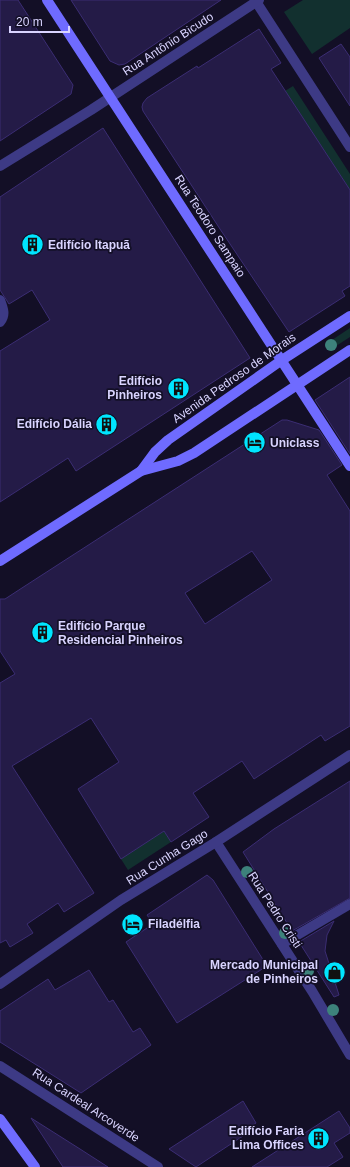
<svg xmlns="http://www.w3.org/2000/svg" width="350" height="1167" viewBox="0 0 350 1167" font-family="Helvetica,sans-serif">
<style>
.green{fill:#12302f}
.building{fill:#241b47;stroke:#3b2d73;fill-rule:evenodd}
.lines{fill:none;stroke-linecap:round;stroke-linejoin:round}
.service{stroke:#3d3a85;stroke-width:10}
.minor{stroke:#3d3a85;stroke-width:10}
.secondary{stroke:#6f6bff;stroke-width:10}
.tree{fill:#3d827b}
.labels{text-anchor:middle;stroke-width:3.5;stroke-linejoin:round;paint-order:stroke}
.street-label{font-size:12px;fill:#d9d4ff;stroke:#130f26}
.poi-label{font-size:12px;font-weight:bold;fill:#d9d4ff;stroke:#130f26;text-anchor:start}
</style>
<rect width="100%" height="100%" fill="#130f26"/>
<g class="green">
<polygon points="303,0 350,0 350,28 312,54 284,12"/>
<polygon points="293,86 350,174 350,190 285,91"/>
<polygon points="350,328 350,337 333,348 329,342"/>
<polygon points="164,831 171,842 128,870 121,859"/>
</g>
<g class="building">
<polygon points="0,0 18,0 73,85 71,94 0,141"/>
<polygon points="71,0 221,0 125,64 119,65 110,61"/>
<polygon points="259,29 281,63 271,69 350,190 350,286 342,291 345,296 289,332 220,229 143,111 142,107 143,103 147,98 197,66 198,68"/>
<polygon points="341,44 350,57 350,106 319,58"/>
<polygon points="103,128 250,358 76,471 68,458 0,502 0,351 50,320 32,290 9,304 0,290 0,197"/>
<polygon points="350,377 350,454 315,400"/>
<path d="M282 420H287L319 430 342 465 327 475 350 511V726L325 741 321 735 254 779 242 761 193 793 209 817 171 842 164 831 121 859 78 789 119 762 91 718 12 766 94 893 64 912 58 903 27 924 33 933 10 947 6 940 0 943V683L15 674 0 651V599H5L25 586ZM252 551 272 580 205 624 185 593Z"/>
<polygon points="350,781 350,898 292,931 243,852 274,829"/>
<polygon points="207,875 213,880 267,966 177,1023 126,942 153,924 147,915"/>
<polygon points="334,921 327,935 325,951 339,995 334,997 299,942"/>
<polygon points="89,970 109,1002 113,1000 133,1032 140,1028 151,1045 81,1093 0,1042 0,1011 48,979 55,990"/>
<polygon points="243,1101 256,1123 241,1133 243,1136 196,1167 169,1149"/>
<polygon points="339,1111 350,1128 350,1133 334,1143 343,1157 327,1167 252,1167"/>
<polygon points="31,1118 80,1149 108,1167 63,1167"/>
</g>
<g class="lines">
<polyline class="service" points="282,944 350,904"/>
<g class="minor">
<polyline points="255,0 350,147"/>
<polyline points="0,166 91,110 259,0"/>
<path d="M0 300C3 308 6 315 0 322"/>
<polyline points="216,842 312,991 350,1055"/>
<polyline points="0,984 121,900 216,842 350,755"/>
<polyline points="0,1066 158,1167"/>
</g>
<g class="secondary">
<polyline points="47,0 350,466"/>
<polyline points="141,471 155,452 168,440 282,360 350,316"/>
<polyline points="0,561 141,471 178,461 194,453 350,350"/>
<polyline points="0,1119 35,1167"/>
</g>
</g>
<g class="tree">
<circle cx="331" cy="345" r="6"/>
<circle cx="247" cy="872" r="6"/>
<circle cx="285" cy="933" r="6"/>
<circle cx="308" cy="971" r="6"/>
<circle cx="333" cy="1010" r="6"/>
</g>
<defs>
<symbol id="building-disc" viewBox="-11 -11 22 22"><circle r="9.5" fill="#00e5ff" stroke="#130f26"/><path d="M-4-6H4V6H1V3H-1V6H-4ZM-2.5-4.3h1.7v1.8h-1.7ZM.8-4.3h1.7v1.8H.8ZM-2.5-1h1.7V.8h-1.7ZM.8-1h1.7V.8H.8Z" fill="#111"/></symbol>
<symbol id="hotel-disc" viewBox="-11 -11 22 22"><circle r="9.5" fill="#00e5ff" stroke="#130f26"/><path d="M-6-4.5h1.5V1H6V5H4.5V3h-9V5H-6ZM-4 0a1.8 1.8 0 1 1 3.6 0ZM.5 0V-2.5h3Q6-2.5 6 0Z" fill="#111"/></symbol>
<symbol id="shop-disc" viewBox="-11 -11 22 22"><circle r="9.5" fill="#00e5ff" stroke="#130f26"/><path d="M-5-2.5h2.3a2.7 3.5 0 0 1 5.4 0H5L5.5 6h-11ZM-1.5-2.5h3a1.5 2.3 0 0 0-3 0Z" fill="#111"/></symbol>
</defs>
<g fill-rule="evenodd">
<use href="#building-disc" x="20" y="232" width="25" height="25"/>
<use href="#building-disc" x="166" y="376" width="25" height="25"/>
<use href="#building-disc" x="94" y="412" width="25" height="25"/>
<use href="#hotel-disc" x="242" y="430" width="25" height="25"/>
<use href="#building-disc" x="30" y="620" width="25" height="25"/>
<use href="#hotel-disc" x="120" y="912" width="25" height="25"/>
<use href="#shop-disc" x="322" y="960" width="25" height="25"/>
<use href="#building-disc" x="306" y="1126" width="25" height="25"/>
</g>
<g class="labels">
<g class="street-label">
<text transform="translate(168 44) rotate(-33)" y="4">Rua Antônio Bicudo</text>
<text transform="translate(210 226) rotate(57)" y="4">Rua Teodoro Sampaio</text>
<text transform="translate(234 378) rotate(-35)" y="4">Avenida Pedroso de Morais</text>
<text transform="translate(167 857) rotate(-32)" y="4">Rua Cunha Gago</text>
<text transform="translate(275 910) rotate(57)" y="4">Rua Pedro Cristi</text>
<text transform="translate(86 1105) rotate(33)" y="4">Rua Cardeal Arcoverde</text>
</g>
<g class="poi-label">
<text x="48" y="249">Edifício Itapuã</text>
<text x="162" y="385" text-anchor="end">Edifício<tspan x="162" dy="14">Pinheiros</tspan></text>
<text x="92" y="428" text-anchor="end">Edifício Dália</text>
<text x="270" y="447">Uniclass</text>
<text x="58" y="630">Edifício Parque<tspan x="58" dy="14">Residencial Pinheiros</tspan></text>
<text x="148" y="928">Filadélfia</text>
<text x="318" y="969" text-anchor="end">Mercado Municipal<tspan x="318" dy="14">de Pinheiros</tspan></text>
<text x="304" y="1135" text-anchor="end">Edifício Faria<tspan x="304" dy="14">Lima Offices</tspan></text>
</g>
</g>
<path d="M10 26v6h59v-6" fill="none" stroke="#d9d4ff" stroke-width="2"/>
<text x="16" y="26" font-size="12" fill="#d9d4ff" stroke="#130f26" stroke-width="3" paint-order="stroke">20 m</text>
</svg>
